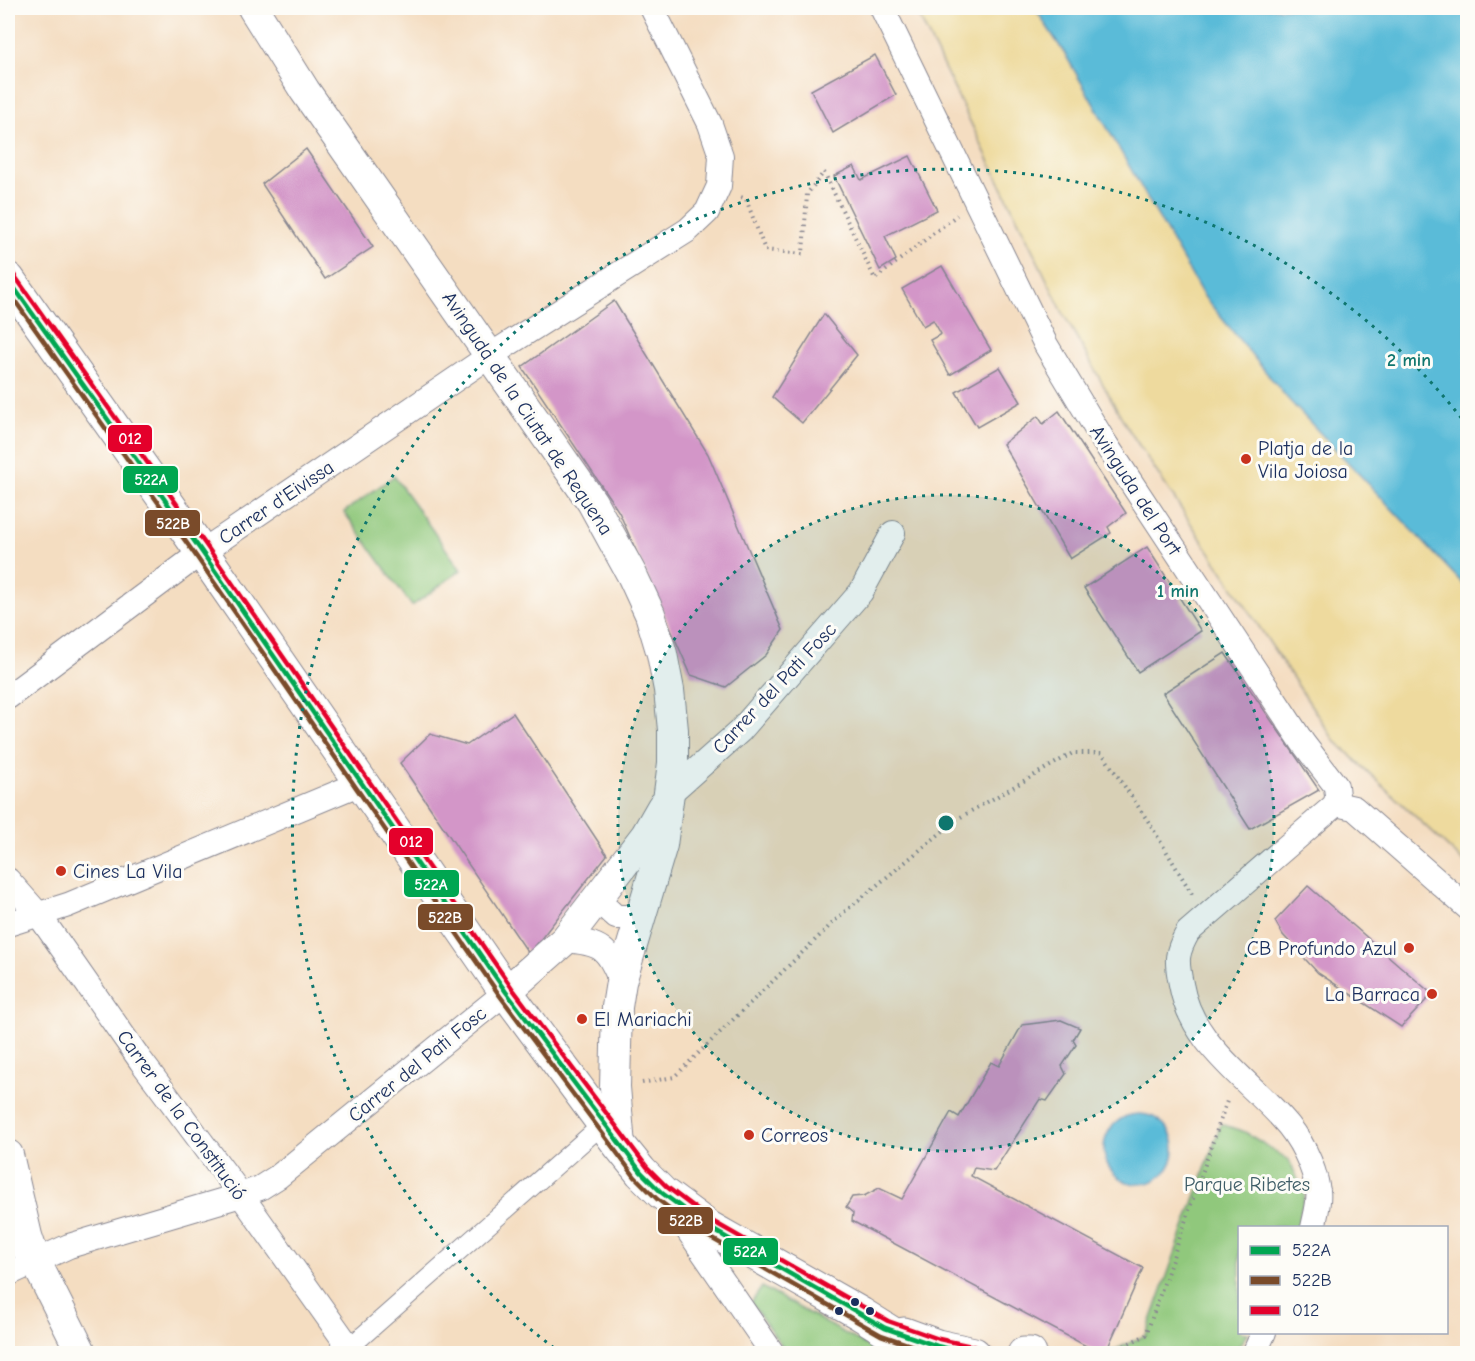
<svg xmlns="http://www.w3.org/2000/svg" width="1475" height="1361" viewBox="0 0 1475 1361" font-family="'Comic Neue',sans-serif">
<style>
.green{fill:#90c87c;stroke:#567c6d;stroke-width:1.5}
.sand{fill:#eeda9e;stroke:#84847e;stroke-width:1.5}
.water{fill:#5abbd8;stroke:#3a759b;stroke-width:1.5}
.building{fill:#d396c8}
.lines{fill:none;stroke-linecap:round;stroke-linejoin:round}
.pedestrian-casing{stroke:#888690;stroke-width:20}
.minor-casing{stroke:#888690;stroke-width:26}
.tertiary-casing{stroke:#888690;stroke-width:32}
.secondary-casing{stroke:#888690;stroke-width:35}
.path{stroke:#888690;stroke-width:4;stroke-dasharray:1.5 4.5;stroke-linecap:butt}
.pedestrian{stroke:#fff;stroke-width:18}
.minor{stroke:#fff;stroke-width:24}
.tertiary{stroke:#fff;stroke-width:30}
.secondary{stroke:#fff;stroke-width:33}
.bus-1-casing{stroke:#fdfcf7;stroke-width:9}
.bus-2-casing{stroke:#fdfcf7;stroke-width:9}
.bus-3-casing{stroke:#fdfcf7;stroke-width:9}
.bus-1{stroke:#00a651;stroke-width:4.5}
.bus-2{stroke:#7a4b2a;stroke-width:4.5}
.bus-3{stroke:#e4002b;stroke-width:4.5}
.ring{fill:none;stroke:#0f766e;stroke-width:3;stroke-dasharray:3 6}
.poi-dot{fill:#c8321e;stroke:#fdfcf7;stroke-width:2}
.bus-dot{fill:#1b2f5e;stroke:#fdfcf7;stroke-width:2}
.labels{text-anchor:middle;stroke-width:6;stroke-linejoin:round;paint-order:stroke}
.street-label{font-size:20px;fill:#1b2f5e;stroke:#fdfcf7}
.poi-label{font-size:20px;fill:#1b2f5e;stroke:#fdfcf7;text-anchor:start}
.park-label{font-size:20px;fill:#3e5d67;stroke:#fdfcf7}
.centre{fill:#0f766e;stroke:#fdfcf7;stroke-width:3}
.ring-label{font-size:18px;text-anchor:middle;font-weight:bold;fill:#0f766e;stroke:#fdfcf7;stroke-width:6;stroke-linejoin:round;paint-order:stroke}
.line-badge{stroke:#fdfcf7;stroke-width:2}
.badge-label{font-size:16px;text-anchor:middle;font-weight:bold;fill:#fff}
</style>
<rect width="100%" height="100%" fill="#fdfcf7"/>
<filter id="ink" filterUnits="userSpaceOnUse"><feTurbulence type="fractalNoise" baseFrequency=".0167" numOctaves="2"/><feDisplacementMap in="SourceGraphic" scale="12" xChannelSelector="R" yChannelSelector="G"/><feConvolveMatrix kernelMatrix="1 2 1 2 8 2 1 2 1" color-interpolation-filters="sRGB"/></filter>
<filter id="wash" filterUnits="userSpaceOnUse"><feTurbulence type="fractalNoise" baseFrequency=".008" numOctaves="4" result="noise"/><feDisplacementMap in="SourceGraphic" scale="24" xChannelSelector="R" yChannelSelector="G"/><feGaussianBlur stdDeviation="1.35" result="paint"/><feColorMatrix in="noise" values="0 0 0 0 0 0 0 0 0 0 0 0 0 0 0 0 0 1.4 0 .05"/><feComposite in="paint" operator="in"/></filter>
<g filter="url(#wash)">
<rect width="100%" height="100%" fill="#f4ddc1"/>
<g class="green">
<polygon points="394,476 461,570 412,606 344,512"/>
<polygon points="1221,1124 1245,1132 1289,1160 1305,1195 1297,1227 1240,1228 1240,1332 1248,1333 1235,1351 1231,1353 1108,1353 1146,1335"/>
<polygon points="762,1287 880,1353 787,1353 751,1303"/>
</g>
<polygon class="sand" points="915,8 1035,8 1065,54 1203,295 1288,399 1467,588 1467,865 1334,740 1127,427 1064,315"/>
<g class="water">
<polygon points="1035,8 1467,8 1467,588 1288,399 1203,295 1065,54"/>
<circle cx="1139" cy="1149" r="35"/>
</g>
<g id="blocks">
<g class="building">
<polygon points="875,55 896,95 833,133 811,90"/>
<polygon points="306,149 373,247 325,279 262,184"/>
<polygon points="910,156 937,210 885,236 896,260 880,270 834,176 854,166 861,180"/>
<polygon points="942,266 991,350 950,375 930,340 941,334 933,320 923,326 902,289"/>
<polygon points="614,301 708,454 783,630 766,655 726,687 691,675 619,512 522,367"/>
<polygon points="824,314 857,355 802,423 772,397"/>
<polygon points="1000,367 1021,402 977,427 956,392"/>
<polygon points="1059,411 1126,513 1108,527 1111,533 1070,559 1003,444 1038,416 1043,424"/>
<polygon points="1147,547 1201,631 1138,672 1084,588"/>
<polygon points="1225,653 1319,790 1250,829 1163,693"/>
<polygon points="513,713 607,855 529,954 400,763 430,734 467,745"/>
<polygon points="1308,886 1432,994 1401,1027 1318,973 1283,935 1275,921"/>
<polygon points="1061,1020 1080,1028 1073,1040 1076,1045 1062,1066 1066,1074 1047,1101 1040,1099 994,1171 974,1168 971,1176 1143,1268 1105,1354 1101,1354 852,1221 853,1213 846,1207 852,1197 864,1196 879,1188 902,1199 951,1112 959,1117 991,1062 999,1066 1022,1025"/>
</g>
</g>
</g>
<g filter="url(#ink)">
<use href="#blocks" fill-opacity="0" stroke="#888690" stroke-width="1.5"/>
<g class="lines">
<defs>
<polyline id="pedestrian" points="342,1354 603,1124"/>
<g id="minor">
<polyline points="882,8 1046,345 1103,440 1303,743 1336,786 1337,796 1336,804"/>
<polyline points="8,697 202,552 491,355 688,230 707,212 719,186 721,156 710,124 652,8"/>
<polyline points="669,794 740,731 861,592 893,533"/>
<polyline points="1336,804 1354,808 1468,908"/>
<polyline points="8,880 39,915 141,1061 241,1195 354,1354"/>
<polyline points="601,894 604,906 616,917 631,917 642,912"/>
<polyline points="8,924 68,905 361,783"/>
<path d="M565 940C602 943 608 948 621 982"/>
<polyline points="674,1210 773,1354"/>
<path d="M1313 1228C1315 1217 1320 1202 1318 1191 1314 1165 1300 1137 1282 1118 1244 1076 1191 1043 1181 984 1176 960 1176 953 1188 932L1336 804"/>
<polyline points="8,1234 35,1260"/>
<polyline points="8,1274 69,1246 241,1195 260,1188 279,1176 506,992"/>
<polyline points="1254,1354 1264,1332"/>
</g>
<g id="tertiary">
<polyline points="253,8 305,91 592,502 632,575 650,614 662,654 669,690 673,730 673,763 662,845 621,982 617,1007 615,1087 620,1146"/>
<polyline points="506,992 565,940 646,835 662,807"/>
<polyline points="8,1155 27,1236 35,1260 82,1354"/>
</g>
<g id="secondary">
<polyline points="8,279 202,552 506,992 620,1146 641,1172 662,1193 708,1227 861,1314 925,1354"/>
<polyline points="904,1334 937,1346 974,1354"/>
<polyline points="1024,1354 1030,1354"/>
</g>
</defs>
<use href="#pedestrian" class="pedestrian-casing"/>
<use href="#minor" class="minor-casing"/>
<use href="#tertiary" class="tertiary-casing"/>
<use href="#secondary" class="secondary-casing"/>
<g class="path">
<polyline points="741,197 746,199 765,250 803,254 807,194 824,172 875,279 957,215"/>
<polyline points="642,1083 674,1077 843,913 959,818 1073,753 1102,753 1150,824 1192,894"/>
<polyline points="1108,1354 1146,1335 1228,1098"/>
</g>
<use href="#pedestrian" class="pedestrian"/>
<use href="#minor" class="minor"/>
<use href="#tertiary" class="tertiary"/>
<use href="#secondary" class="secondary"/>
<defs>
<polyline id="bus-1" points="8,279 202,552 506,992 641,1172 662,1193 708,1227 885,1328 937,1346 972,1354"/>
<polyline id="bus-2" points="8,291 196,556 500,996 635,1177 657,1199 704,1234 881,1335 936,1354"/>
<polyline id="bus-3" points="14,275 208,548 512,988 647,1167 667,1187 712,1221 888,1321 939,1339 976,1347"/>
</defs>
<use href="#bus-1" class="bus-1-casing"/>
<use href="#bus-2" class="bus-2-casing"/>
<use href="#bus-3" class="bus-3-casing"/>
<use href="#bus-1" class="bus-1"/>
<use href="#bus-2" class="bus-2"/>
<use href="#bus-3" class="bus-3"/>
</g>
</g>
<circle cx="946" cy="823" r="328" fill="#0f766e" fill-opacity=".12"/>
<g class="ring">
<circle cx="946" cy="823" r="328"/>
<path d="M561 1353A655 655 0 1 1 1466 424"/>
</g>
<g class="poi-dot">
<circle cx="1246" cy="459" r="6"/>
<circle cx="61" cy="871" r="6"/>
<circle cx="1409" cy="948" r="6"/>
<circle cx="1432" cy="994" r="6"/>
<circle cx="582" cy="1019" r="6"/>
<circle cx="749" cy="1135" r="6"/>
</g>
<g class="bus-dot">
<circle cx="855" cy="1302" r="5"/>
<circle cx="839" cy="1311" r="5"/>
<circle cx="870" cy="1311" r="5"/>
</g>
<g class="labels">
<g class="street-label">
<text transform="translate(528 413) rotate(56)" y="7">Avinguda de la Ciutat de Requena</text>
<text transform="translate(1136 490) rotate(57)" y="7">Avinguda del Port</text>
<text transform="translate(276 502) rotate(-34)" y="7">Carrer d'Eivissa</text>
<text transform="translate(774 688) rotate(-47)" y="7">Carrer del Pati Fosc</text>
<text transform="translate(417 1064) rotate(-39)" y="7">Carrer del Pati Fosc</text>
<text transform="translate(182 1115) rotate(54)" y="7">Carrer de la Constitució</text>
</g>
<g class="poi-label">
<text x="1258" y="455">Platja de la<tspan x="1258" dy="23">Vila Joiosa</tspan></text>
<text x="73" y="878">Cines La Vila</text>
<text x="1397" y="955" text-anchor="end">CB Profundo Azul</text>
<text x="1420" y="1001" text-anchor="end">La Barraca</text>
<text x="594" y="1026">El Mariachi</text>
<text x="761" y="1142">Correos</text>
</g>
<g class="park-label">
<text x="1247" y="1191">Parque Ribetes</text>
</g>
</g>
<circle cx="946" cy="823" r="9" class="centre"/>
<g class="ring-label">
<text x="1409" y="366">2 min</text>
<text x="1178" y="597">1 min</text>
</g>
<g class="line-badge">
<rect x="107" y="424" width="46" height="29" rx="6" fill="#e4002b"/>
<rect x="122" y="465" width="57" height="29" rx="6" fill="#00a651"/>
<rect x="144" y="509" width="57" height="28" rx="6" fill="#7a4b2a"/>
<rect x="388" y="827" width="46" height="29" rx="6" fill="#e4002b"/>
<rect x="403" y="869" width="57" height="29" rx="6" fill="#00a651"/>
<rect x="417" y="903" width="57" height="28" rx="6" fill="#7a4b2a"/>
<rect x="657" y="1206" width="57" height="29" rx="6" fill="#7a4b2a"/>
<rect x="722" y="1237" width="57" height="29" rx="6" fill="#00a651"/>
</g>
<g class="badge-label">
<text x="130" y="444">012</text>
<text x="151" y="485">522A</text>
<text x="173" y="529">522B</text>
<text x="411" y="847">012</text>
<text x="431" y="890">522A</text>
<text x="445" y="923">522B</text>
<text x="686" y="1226">522B</text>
<text x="750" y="1257">522A</text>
</g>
<rect width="1475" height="1361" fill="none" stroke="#fdfcf7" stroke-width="30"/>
<rect x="1238" y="1226" width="210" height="108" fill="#fdfcf7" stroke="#a3aaba" stroke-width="1.5"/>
<rect x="1250" y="1246" width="30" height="9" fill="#00a651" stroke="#a3aaba" stroke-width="1.5"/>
<text x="1292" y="1256" font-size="18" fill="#1b2f5e">522A</text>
<rect x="1250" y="1276" width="30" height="9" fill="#7a4b2a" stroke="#a3aaba" stroke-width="1.5"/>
<text x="1292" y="1286" font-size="18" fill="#1b2f5e">522B</text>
<rect x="1250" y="1306" width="30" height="9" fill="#e4002b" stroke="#a3aaba" stroke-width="1.5"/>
<text x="1292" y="1316" font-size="18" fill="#1b2f5e">012</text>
</svg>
